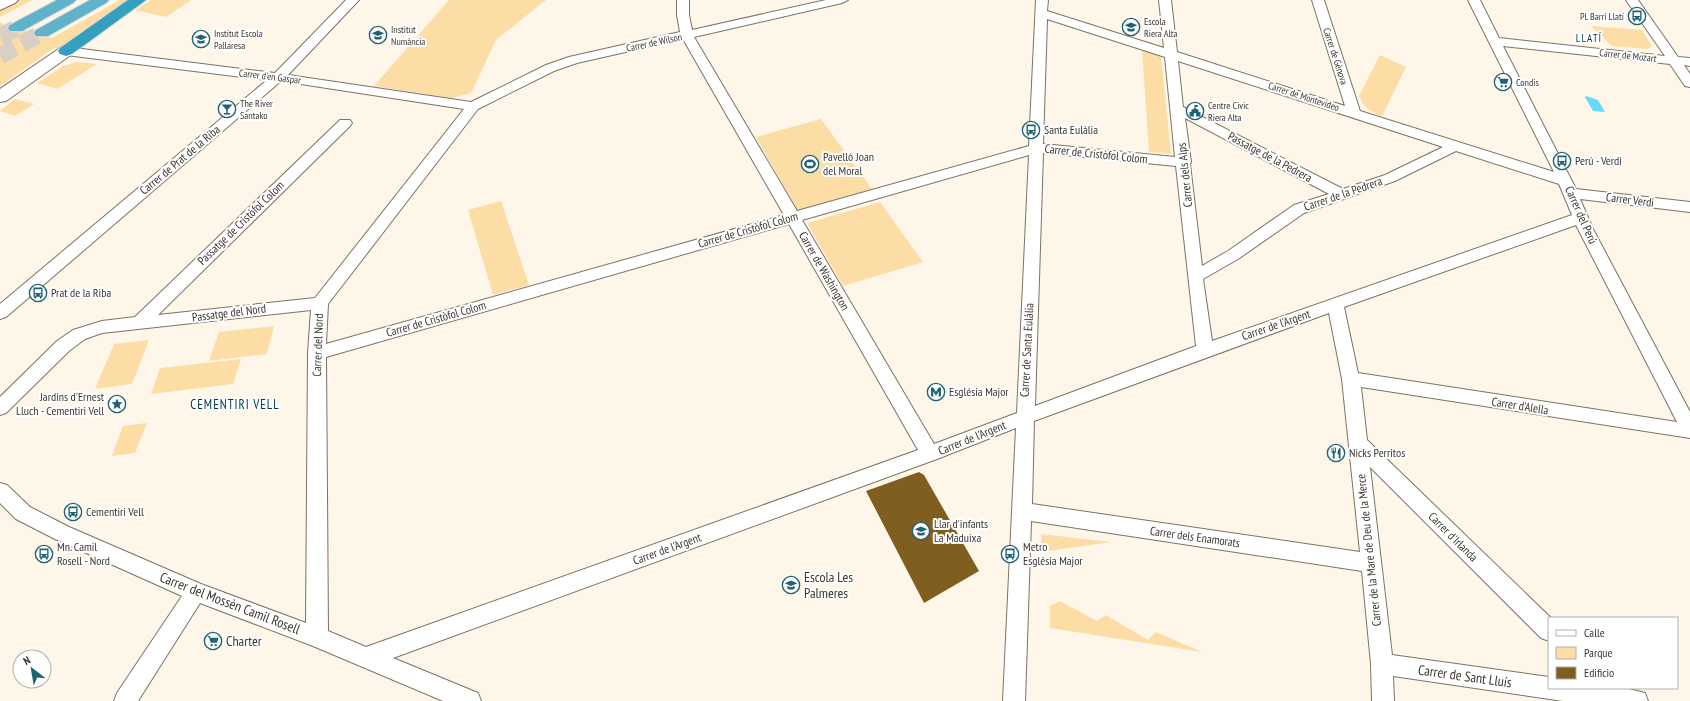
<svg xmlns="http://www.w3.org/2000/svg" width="1690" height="701" viewBox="0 0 1690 701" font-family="'PT Sans Narrow',sans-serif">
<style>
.green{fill:#fddda6}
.water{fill:#69d9fa}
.building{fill:#7f5e1f}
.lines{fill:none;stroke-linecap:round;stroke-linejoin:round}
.trunk-tunnel{stroke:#d7d0c3;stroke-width:17;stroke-dasharray:17 8;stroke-linecap:butt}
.minor-casing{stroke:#7c7364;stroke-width:2}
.tertiary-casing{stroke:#7c7364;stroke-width:2}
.trunk-casing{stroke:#d8d7d6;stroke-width:2}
.motorway-casing{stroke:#d8d7d6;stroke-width:2}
.minor{fill:#fff;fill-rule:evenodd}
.tertiary{fill:#fff;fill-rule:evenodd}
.trunk{fill:#5eb3ca;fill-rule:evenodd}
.motorway{fill:#35a0bd;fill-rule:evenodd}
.labels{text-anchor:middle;stroke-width:4;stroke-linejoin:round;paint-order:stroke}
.far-poi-label{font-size:10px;fill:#3b3731;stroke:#fff;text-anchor:start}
.far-street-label{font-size:10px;fill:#3b3731;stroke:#fff}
.far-neighbourhood-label{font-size:11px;letter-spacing:1px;fill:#003a48;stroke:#fff}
.poi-label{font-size:12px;fill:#3b3731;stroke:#fff;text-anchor:start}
.street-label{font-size:12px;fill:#3b3731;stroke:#fff}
.neighbourhood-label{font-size:13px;letter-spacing:1px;fill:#003a48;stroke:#fff}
.near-poi-label{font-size:14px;fill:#3b3731;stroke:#fff;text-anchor:start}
.near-street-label{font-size:14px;fill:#3b3731;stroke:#fff}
</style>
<rect width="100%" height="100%" fill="#fef6e8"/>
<g class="green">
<polygon points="18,0 33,0 0,17 0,9"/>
<polygon points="120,0 131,0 79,33 63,48 54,48 0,86 0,22 4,25 52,38"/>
<polygon points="151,0 191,0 166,17 135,10"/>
<polygon points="449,0 546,0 496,40 471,93 451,98 374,86"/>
<polygon points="1591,26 1642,30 1652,46 1647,49 1612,46"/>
<polygon points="1142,50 1161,55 1171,154 1149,152"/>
<path d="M1380 55 1406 67 1382 116C1371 112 1363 107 1359 96Z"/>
<polygon points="77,62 97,64 57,89 37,83 63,66"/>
<polygon points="15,99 34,104 15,116 0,111"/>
<polygon points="821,119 872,189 797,210 756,137"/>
<polygon points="501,201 529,285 493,295 468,210"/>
<polygon points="880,202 923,262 843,286 807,223"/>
<polygon points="274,326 267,354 209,361 219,332"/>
<polygon points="149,340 132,384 95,389 114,344"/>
<polygon points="241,359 233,384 151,394 160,368"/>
<polygon points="147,423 135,453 112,456 123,426"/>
<polygon points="1041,534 1111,542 1042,552"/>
<polygon points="1060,601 1097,621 1106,615 1148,640 1156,632 1202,652 1050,628 1050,606"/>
</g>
<polygon class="water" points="1586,96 1598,100 1605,112 1593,111 1585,97"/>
<polygon class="building" points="919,472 924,475 979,571 924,603 866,491"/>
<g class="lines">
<g class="trunk-tunnel">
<polyline points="0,37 16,28"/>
<polyline points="0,56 42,33"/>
</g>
<defs>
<path id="minor" d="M346 0H359L288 75 471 102 546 65 569 57 680 32 677 15V0H689V15L692 30 826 0H848L842 3 694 37 797 211 1029 146 1036 0H1048L1047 11 1164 48 1159 0H1171L1177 52 1345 106 1312 0H1324L1360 111 1554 172 1468 0H1480L1499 38 1665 56 1626 0H1638L1678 57 1690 58V66L1684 65 1690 74V87L1685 86 1670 64 1503 46 1576 189 1690 202V212L1580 199 1593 229 1690 412V438L1361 387 1367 440 1551 618H1549V641L1541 638 1370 467 1392 655 1549 677V688H1625L1645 693 1648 701H1563L1393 676 1394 701H1372L1371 664 1362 571 1031 521 1025 701H1003L1016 428 937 459 393 658 478 693 481 701H443L313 646 200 603 138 701H114L117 693 182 596 55 539 16 519 0 503V483L7 485 30 507 69 527 201 584 306 623 308 353 311 310 102 333 85 339 69 351 6 413 0 415V397L57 341 73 330 102 321 135 317 340 120H350L352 123 350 126 158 315 315 298 464 109 281 81 6 317 0 319V304L267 80 66 55 60 51 66 47 275 73ZM1047 19 1165 57 1175 157 1043 144ZM683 39 784 215 326 344 328 304 478 109 554 71 577 63ZM1178 61 1443 147 1385 175 1343 189 1183 107ZM1185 118 1329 194 1294 205 1228 251 1202 266 1190 164 1191 162ZM1456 151 1559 184 1572 215 1212 341 1203 279 1238 259 1304 213 1395 181ZM1043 153 1176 166 1196 346 1035 406ZM1029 155 1017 413 934 444 802 220ZM789 224 918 450 366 647 328 631 326 357ZM1576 225 1677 422 1358 373 1344 307ZM1329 313 1342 379 1360 552 1032 504 1034 421Z"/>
<g id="tertiary">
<polygon points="0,0 18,0 15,3 0,10"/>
<polygon points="66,46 72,48 74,51 72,54 6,101 0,102 0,89 60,48"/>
</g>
<g id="trunk">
<polygon points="57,0 76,0 73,3 22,31 10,31 8,28 10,25"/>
<polygon points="90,0 109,0 106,3 48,36 36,36 34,33 36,30"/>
</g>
<polygon id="motorway" points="128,0 146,0 72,54 66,56 60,54 58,51 60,48"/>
</defs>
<use href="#minor" class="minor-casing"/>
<use href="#tertiary" class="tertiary-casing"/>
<use href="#trunk" class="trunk-casing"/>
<use href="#motorway" class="motorway-casing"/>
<use href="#minor" class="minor"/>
<use href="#tertiary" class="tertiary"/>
<use href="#trunk" class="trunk"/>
<use href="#motorway" class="motorway"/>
</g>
<defs>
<symbol id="bus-ring" viewBox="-11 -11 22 22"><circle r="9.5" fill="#fff" stroke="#1f6375" stroke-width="1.5"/><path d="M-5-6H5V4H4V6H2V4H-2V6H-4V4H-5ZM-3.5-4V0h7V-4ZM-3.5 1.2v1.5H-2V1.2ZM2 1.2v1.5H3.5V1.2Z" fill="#1f6375"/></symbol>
<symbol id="school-ring" viewBox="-11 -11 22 22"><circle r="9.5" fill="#fff" stroke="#1f6375" stroke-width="1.5"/><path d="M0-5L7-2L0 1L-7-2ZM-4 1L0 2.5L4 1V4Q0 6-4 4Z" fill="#1f6375"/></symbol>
<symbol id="supermarket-ring" viewBox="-11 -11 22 22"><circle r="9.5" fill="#fff" stroke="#1f6375" stroke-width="1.5"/><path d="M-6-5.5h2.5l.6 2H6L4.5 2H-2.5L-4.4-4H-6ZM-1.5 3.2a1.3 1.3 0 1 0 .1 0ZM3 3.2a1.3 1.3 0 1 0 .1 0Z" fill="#1f6375"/></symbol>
<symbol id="bar-ring" viewBox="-11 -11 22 22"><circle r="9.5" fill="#fff" stroke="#1f6375" stroke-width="1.5"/><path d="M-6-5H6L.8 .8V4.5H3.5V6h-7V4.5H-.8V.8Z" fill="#1f6375"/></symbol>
<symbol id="civic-ring" viewBox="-11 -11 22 22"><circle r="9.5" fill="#fff" stroke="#1f6375" stroke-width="1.5"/><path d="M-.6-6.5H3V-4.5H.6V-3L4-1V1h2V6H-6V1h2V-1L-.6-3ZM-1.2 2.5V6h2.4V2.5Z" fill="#1f6375"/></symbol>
<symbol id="stadium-ring" viewBox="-11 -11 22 22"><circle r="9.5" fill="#fff" stroke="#1f6375" stroke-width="1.5"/><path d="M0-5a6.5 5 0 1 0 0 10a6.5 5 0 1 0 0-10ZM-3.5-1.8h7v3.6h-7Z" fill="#1f6375"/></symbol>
<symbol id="metro-ring" viewBox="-11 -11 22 22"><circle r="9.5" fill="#fff" stroke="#1f6375" stroke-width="1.5"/><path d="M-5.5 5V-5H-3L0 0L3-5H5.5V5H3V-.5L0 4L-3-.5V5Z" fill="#1f6375"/></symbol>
<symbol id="sight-ring" viewBox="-11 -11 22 22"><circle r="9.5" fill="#fff" stroke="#1f6375" stroke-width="1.5"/><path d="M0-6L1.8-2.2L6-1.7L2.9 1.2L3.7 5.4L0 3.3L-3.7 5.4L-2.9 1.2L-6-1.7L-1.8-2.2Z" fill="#1f6375"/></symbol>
<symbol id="restaurant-ring" viewBox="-11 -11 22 22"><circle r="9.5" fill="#fff" stroke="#1f6375" stroke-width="1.5"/><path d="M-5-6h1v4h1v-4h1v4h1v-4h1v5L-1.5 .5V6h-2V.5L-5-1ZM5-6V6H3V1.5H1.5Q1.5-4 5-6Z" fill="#1f6375"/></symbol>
</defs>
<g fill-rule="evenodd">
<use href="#bus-ring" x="1627" y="6" width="20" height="20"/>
<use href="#school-ring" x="1121" y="17" width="20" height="20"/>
<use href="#school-ring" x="368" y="25" width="20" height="20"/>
<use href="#school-ring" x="191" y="29" width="20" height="20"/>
<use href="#supermarket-ring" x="1493" y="72" width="20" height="20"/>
<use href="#bar-ring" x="217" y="99" width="20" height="20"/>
<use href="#civic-ring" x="1185" y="101" width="20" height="20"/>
<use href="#bus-ring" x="1021" y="120" width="20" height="20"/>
<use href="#bus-ring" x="1552" y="151" width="20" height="20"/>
<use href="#stadium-ring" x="800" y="154" width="20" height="20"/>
<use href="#bus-ring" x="28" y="283" width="20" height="20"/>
<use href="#metro-ring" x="926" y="382" width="20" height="20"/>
<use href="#sight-ring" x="107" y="394" width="20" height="20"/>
<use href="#restaurant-ring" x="1326" y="443" width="20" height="20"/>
<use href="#bus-ring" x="63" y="502" width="20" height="20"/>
<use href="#school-ring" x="911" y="521" width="20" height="20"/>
<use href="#bus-ring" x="34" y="544" width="20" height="20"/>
<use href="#bus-ring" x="1000" y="544" width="20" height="20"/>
<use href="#school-ring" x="781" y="575" width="20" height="20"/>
<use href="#supermarket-ring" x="203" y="631" width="20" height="20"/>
</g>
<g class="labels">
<g class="far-poi-label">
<text x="1624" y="20" text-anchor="end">Pl. Barri Llatí</text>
<text x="1144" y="25">Escola<tspan x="1144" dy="12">Riera Alta</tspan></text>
<text x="391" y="33">Institut<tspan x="391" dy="12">Numància</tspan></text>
<text x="214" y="37">Institut Escola<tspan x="214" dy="12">Pallaresa</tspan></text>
<text x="1516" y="86">Condis</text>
<text x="240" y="107">The River<tspan x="240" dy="12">Santako</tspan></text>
<text x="1208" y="109">Centre Civic<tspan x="1208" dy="12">Riera Alta</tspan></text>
</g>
<g class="far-street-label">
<text transform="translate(654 42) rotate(-12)" y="4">Carrer de Wilson</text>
<text transform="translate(1628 55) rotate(6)" y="4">Carrer de Mozart</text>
<text transform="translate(1336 56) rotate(72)" y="4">Carrer de Gènova</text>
<text transform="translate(270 76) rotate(7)" y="4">Carrer d'en Gaspar</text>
<text transform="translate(1304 96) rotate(18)" y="4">Carrer de Montevideo</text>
</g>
<g class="far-neighbourhood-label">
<text x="1589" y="42">LLATÍ</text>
</g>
<g class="poi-label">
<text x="1044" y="134">Santa Eulàlia</text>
<text x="823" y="161">Pavelló Joan<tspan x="823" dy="14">del Moral</tspan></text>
<text x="1575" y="165">Perú - Verdi</text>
<text x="51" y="297">Prat de la Riba</text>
<text x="949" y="396">Església Major</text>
<text x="104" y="401" text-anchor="end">Jardins d'Ernest<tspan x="104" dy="14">Lluch - Cementiri Vell</tspan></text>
<text x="1349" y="457">Nicks Perritos</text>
<text x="86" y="516">Cementiri Vell</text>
<text x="934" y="528">Llar d'infants<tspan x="934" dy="14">La Maduixa</tspan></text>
<text x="57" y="551">Mn. Camil<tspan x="57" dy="14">Rosell - Nord</tspan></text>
<text x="1023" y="551">Metro<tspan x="1023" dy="14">Església Major</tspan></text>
</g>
<g class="street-label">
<text transform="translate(1096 154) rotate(6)" y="4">Carrer de Cristòfol Colom</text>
<text transform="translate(1270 157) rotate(28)" y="4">Passatge de la Pedrera</text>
<text transform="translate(180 160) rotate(-40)" y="4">Carrer de Prat de la Riba</text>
<text transform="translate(1185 175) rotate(-96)" y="4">Carrer dels Alps</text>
<text transform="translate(1343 194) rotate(-19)" y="4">Carrer de la Pedrera</text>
<text transform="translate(1630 200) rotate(7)" y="4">Carrer Verdi</text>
<text transform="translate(1581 215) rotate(66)" y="4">Carrer del Perú</text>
<text transform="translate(241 223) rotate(-44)" y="4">Passatge de Cristòfol Colom</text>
<text transform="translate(748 230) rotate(-16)" y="4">Carrer de Cristòfol Colom</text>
<text transform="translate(824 271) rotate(60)" y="4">Carrer de Washington</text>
<text transform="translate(229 313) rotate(-7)" y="4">Passatge del Nord</text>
<text transform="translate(436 319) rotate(-16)" y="4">Carrer de Cristòfol Colom</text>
<text transform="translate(1276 325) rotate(-19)" y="4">Carrer de l'Argent</text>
<text transform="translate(318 345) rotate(-88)" y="4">Carrer del Nord</text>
<text transform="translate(1027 350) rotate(-87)" y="4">Carrer de Santa Eulália</text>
<text transform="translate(1520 406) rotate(9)" y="4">Carrer d'Alella</text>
<text transform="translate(972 438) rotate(-22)" y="4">Carrer de l'Argent</text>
<text transform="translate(1195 537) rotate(8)" y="4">Carrer dels Enamorats</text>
<text transform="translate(1453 537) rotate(45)" y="4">Carrer d'Irlanda</text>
<text transform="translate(667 549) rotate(-20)" y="4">Carrer de l'Argent</text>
<text transform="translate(1369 550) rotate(-96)" y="4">Carrer de la Mare de Deu de la Merce</text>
</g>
<g class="neighbourhood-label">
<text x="235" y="409">CEMENTIRI VELL</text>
</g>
<g class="near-poi-label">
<text x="804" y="582">Escola Les<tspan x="804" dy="16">Palmeres</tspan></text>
<text x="226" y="646">Charter</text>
</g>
<g class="near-street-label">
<text transform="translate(230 603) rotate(21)" y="5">Carrer del Mossèn Camil Rosell</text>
<text transform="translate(1465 676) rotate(8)" y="5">Carrer de Sant Lluís</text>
</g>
</g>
<rect x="1548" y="617" width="130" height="72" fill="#ffffff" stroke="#b1afad"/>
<rect x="1556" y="630" width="20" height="6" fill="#ffffff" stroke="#b1afad"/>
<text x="1584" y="637" font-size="12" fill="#3b3731">Calle</text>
<rect x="1556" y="647" width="20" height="12" fill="#fddda6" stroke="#b1afad"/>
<text x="1584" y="657" font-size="12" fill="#3b3731">Parque</text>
<rect x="1556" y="667" width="20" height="12" fill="#7f5e1f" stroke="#b1afad"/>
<text x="1584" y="677" font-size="12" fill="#3b3731">Edificio</text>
<g transform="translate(32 669) rotate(329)"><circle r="19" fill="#ffffff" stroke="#b1afad"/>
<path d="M0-3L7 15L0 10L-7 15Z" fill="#1f6375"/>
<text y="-6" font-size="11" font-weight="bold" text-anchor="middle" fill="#3b3731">N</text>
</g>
</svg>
